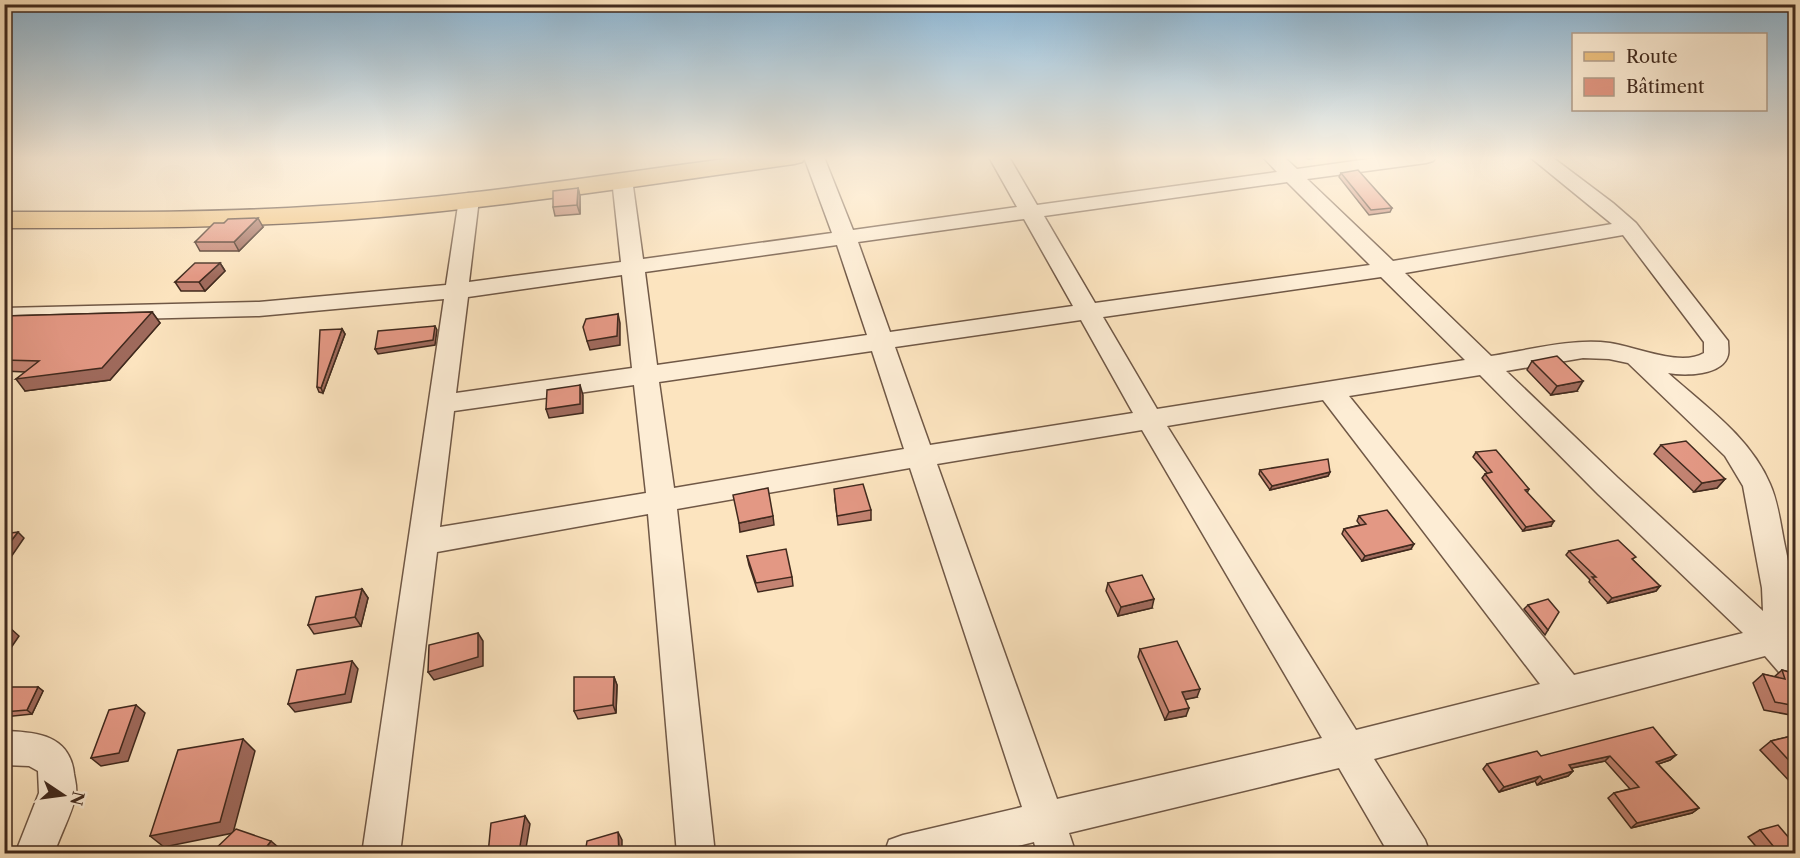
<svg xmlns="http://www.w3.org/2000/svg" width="1800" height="858" viewBox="0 0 1800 858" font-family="'Libre Caslon Text',serif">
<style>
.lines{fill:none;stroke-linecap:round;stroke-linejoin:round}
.minor-casing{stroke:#705846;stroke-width:3}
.major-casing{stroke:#412a1e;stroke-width:3}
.minor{fill:#fdedd5;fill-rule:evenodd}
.major{fill:#eec280;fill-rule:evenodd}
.wall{fill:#c38372;stroke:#412a1e;stroke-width:1.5}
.shaded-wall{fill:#9f6a5c;stroke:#412a1e;stroke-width:1.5}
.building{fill:#e39884;stroke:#412a1e;stroke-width:1.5}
</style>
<rect width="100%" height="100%" fill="#fce4bf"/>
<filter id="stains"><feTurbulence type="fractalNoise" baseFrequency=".00333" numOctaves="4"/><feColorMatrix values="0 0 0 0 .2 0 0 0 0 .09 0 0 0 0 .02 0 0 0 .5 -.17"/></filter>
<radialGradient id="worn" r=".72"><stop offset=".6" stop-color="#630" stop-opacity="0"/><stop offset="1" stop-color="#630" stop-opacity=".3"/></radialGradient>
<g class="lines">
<defs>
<g id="minor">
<path d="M804 157H824L853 230 1017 207 989 157H1009L1037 205 1277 172 1263 157H1284L1297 169 1383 157H1436L1433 161 1426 163 1307 179 1393 261 1612 224 1530 157H1552L1613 203 1636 223 1728 341C1728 345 1729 351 1728 355 1723 376 1684 376 1668 373 1705 406 1750 437 1770 484 1779 504 1781 529 1786 551 1792 581 1798 607 1789 637L1796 643V683L1784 678 1765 656 1374 759 1425 840 1430 854H1389L1339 768 1069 833 1076 854H1037L1034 842 985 854H884L889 840 903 835 1022 807 910 468 677 509 715 854H677L648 514 437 552 400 854H362L444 299 259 316 4 322V308L259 302 446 285 459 199 462 195 469 193 476 195 479 199 469 282 621 262 612 179 615 175H629L632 179 643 259 832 233ZM1287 182 1370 265 1095 303 1044 216ZM1024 219 1073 306 890 332 858 242ZM1623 235 1704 342V353C1681 367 1636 347 1610 343 1572 338 1529 350 1491 356L1405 273ZM837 245 867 335 657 365 645 272ZM622 275 632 368 456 393 468 297ZM1381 277 1465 360 1157 409 1103 317ZM1081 320 1133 413 930 445 895 347ZM872 351 904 449 674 488 659 382ZM1583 358 1609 359 1628 363 1725 456 1743 486 1762 588 1763 611 1618 478 1506 371ZM1480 375 1598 494 1743 633 1574 675 1349 396ZM634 385 646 493 440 527 454 411ZM1323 400 1540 684 1356 730 1167 426ZM1142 430 1322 738 1057 799 937 464Z"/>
<path d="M4 731C37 732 70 735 74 774 75 780 77 787 76 793 75 807 59 838 54 854H15L39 793 38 771 29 766 4 765Z"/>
</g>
<path id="major" d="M740 157H806L802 162 794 164C656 183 519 205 380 217 255 228 130 228 4 228V212C110 212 216 213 321 206 462 198 601 175 740 157Z"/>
</defs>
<use href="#minor" class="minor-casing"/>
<use href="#major" class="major-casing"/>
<use href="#minor" class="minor"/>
<use href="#major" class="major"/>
</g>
<g class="wall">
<polygon points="1306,157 1326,157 1308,159"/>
<polygon points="1341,173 1392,208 1390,212 1369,215 1339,177"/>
<polygon points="578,188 580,196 580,214 555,216 553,207"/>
<polygon points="224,223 263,227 239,251 200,251 195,242"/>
<polygon points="220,263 225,271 205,291 181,291 175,282"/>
<polygon points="152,312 160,323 110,380 25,391 25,372 4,371 4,316"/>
<polygon points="342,329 345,334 323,393 319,392 317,387"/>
<polygon points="1532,361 1577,391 1551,395 1527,370"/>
<polygon points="1661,445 1725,479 1717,488 1694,492 1654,454"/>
<polygon points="1476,452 1529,489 1527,493 1551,526 1523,531 1482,478 1485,474 1487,473 1473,457"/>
<polygon points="1260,470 1330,472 1328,476 1270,490 1259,474"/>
<polygon points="835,498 871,510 871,520 838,525"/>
<polygon points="1359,516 1411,549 1362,561 1342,534 1344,529 1360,525 1357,521"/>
<polygon points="1569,551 1633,560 1660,586 1656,591 1608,603 1589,582 1590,580 1566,555"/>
<polygon points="747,556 792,577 793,586 758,592 749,565"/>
<polygon points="1108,583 1152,608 1118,616 1106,591"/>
<polygon points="362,589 368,598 361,626 314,634 308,625"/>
<polygon points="1528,605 1548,630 1545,635 1524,609"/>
<polygon points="1140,649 1197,697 1185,699 1186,716 1165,720 1138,657"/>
<polygon points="1782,670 1796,674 1796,716 1764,710 1753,683 1763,674 1774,677"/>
<polygon points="614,677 617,685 616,713 578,719 574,711"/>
<polygon points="38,687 43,691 32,714 4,717 4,698"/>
<polygon points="1796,735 1796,788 1760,750 1771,741"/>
<polygon points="1676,755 1670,760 1658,764 1699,808 1692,813 1631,828 1608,798 1614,793 1630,789 1605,761 1571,768 1573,771 1568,776 1537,785 1535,781 1499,792 1483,769 1487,764 1541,756"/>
<polygon points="1760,830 1796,854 1754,854 1759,850 1748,837"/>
</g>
<g class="shaded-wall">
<polygon points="578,188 580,196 580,214 577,205"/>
<polygon points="258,218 263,227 239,251 234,242"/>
<polygon points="220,263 225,271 205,291 199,282"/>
<polygon points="152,312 160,323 110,380 25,391 16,379"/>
<polygon points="618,314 620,323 620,345 590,350 587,341"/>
<polygon points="435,326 437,330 435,345 378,354 375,349"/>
<polygon points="342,329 345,334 323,393 321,388"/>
<polygon points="1583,381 1577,391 1551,395 1557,386"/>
<polygon points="580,385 583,395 583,413 549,418 546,409"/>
<polygon points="1330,472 1328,476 1270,490 1272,486"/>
<polygon points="1725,479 1717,488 1694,492 1702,483"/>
<polygon points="773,516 774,525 740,532 739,523"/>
<polygon points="1554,521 1551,526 1523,531 1526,527"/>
<polygon points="18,532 24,538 11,557 4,558 4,550"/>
<polygon points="1414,544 1411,549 1362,561 1365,556"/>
<polygon points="1660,586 1656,591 1608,603 1612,598"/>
<polygon points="362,589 368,598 361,626 355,617"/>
<polygon points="1154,599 1152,608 1118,616 1121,607"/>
<polygon points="9,627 19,636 4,658 4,633"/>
<polygon points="478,633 483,641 483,666 434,680 428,672"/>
<polygon points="352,661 358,669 351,702 295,712 288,704"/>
<polygon points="614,677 617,685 616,713 613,705"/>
<polygon points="38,687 43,691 32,714 27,710"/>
<polygon points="1200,689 1197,697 1179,701 1182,692"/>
<polygon points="136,705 145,713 128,761 101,766 91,758"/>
<polygon points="1189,708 1186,716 1165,720 1169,712"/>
<polygon points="243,739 255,751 233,833 164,847 150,836"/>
<polygon points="1676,755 1670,760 1650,767 1656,762"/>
<polygon points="1610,756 1605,761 1563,770 1569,765"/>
<polygon points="1573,771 1568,776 1537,785 1543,780"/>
<polygon points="1540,776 1535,781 1499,792 1504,787"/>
<polygon points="1699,808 1692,813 1631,828 1637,823"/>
<polygon points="525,816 530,824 525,854 513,854"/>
<polygon points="618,832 622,840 622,854 619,854"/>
<polygon points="271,841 279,848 275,854 261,854"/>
</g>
<g class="building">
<polygon points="1358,170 1392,208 1371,210 1341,173"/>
<polygon points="578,188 577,205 553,207 553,191"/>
<polygon points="258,218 234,242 195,242 214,223 224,223 228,219"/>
<polygon points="195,263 220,263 199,282 175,282"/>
<polygon points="152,312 102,368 16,379 39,361 4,360 4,316"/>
<polygon points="618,314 617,336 587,341 583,327 586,319"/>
<polygon points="435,326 433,340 375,349 378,331"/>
<polygon points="342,329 321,388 317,387 320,330"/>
<polygon points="1557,356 1583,381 1557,386 1532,361"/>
<polygon points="580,385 580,404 546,409 547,390"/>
<polygon points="1686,441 1725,479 1702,483 1661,445"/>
<polygon points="1496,450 1529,489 1525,490 1554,521 1526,527 1485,474 1492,472 1476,452"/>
<polygon points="1328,459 1330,472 1272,486 1260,470"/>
<polygon points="863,484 871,510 837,516 834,489"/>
<polygon points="768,488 773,516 739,523 733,495"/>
<polygon points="1387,510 1414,544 1365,556 1344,529 1366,524 1359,516"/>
<polygon points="18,532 4,550 4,534"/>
<polygon points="1618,540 1636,557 1632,559 1660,586 1612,598 1592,577 1596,577 1569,551"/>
<polygon points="786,549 792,577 756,583 747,556"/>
<polygon points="1142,575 1154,599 1121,607 1108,583"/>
<polygon points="362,589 355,617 308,625 316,597"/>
<polygon points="1548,599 1559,612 1548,630 1528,605"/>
<polygon points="4,627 9,627 4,633"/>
<polygon points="478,633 478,657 428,672 429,645"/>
<polygon points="1177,641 1200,689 1182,692 1189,708 1169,712 1140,649"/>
<polygon points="352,661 345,694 288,704 297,670"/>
<polygon points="1782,670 1796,674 1796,706 1775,702 1763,674 1785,679"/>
<polygon points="574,677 614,677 613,705 574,711"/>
<polygon points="9,687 38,687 27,710 4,712 4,698"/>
<polygon points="136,705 119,753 91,758 109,710"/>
<polygon points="1653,727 1676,755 1656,762 1699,808 1637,823 1614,793 1639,787 1610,756 1569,765 1573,771 1543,780 1540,776 1504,787 1487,764 1537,751 1541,756"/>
<polygon points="1796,735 1796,768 1771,741"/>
<polygon points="243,739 220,822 150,836 178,750"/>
<polygon points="525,816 519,852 513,854 488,854 491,823"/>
<polygon points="1778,825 1796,846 1796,854 1762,854 1759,850 1774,847 1760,830"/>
<polygon points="236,829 271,841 261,854 210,854"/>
<polygon points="618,832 619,854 585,854 587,841"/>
</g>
<linearGradient id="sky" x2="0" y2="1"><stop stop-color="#8cb7d6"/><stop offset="0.57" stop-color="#fef3e2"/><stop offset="1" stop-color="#fef3e2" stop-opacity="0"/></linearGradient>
<rect width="1800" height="277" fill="url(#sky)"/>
<rect width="1800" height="858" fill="none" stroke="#fce4bf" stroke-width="24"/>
<rect x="6" y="6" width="1788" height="846" fill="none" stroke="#412a1e" stroke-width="3"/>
<rect x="12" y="12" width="1776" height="834" fill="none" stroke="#412a1e" stroke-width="1.5"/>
<rect x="1572" y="33" width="195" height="78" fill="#fdedd5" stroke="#b29f8c" stroke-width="1.5"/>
<rect x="1584" y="52" width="30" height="9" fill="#eec280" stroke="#b29f8c" stroke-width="1.5"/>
<text x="1626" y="63" font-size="18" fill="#412a1e">Route</text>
<rect x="1584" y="78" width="30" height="18" fill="#e39884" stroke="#b29f8c" stroke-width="1.5"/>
<text x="1626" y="93" font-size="18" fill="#412a1e">Bâtiment</text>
<g transform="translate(63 795) rotate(103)" stroke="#fdedd5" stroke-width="4.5" paint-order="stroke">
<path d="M0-4.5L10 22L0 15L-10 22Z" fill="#412a1e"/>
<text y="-9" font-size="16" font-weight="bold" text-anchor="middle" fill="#412a1e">N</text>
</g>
<rect width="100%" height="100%" filter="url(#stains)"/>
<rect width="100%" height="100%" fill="url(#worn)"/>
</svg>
